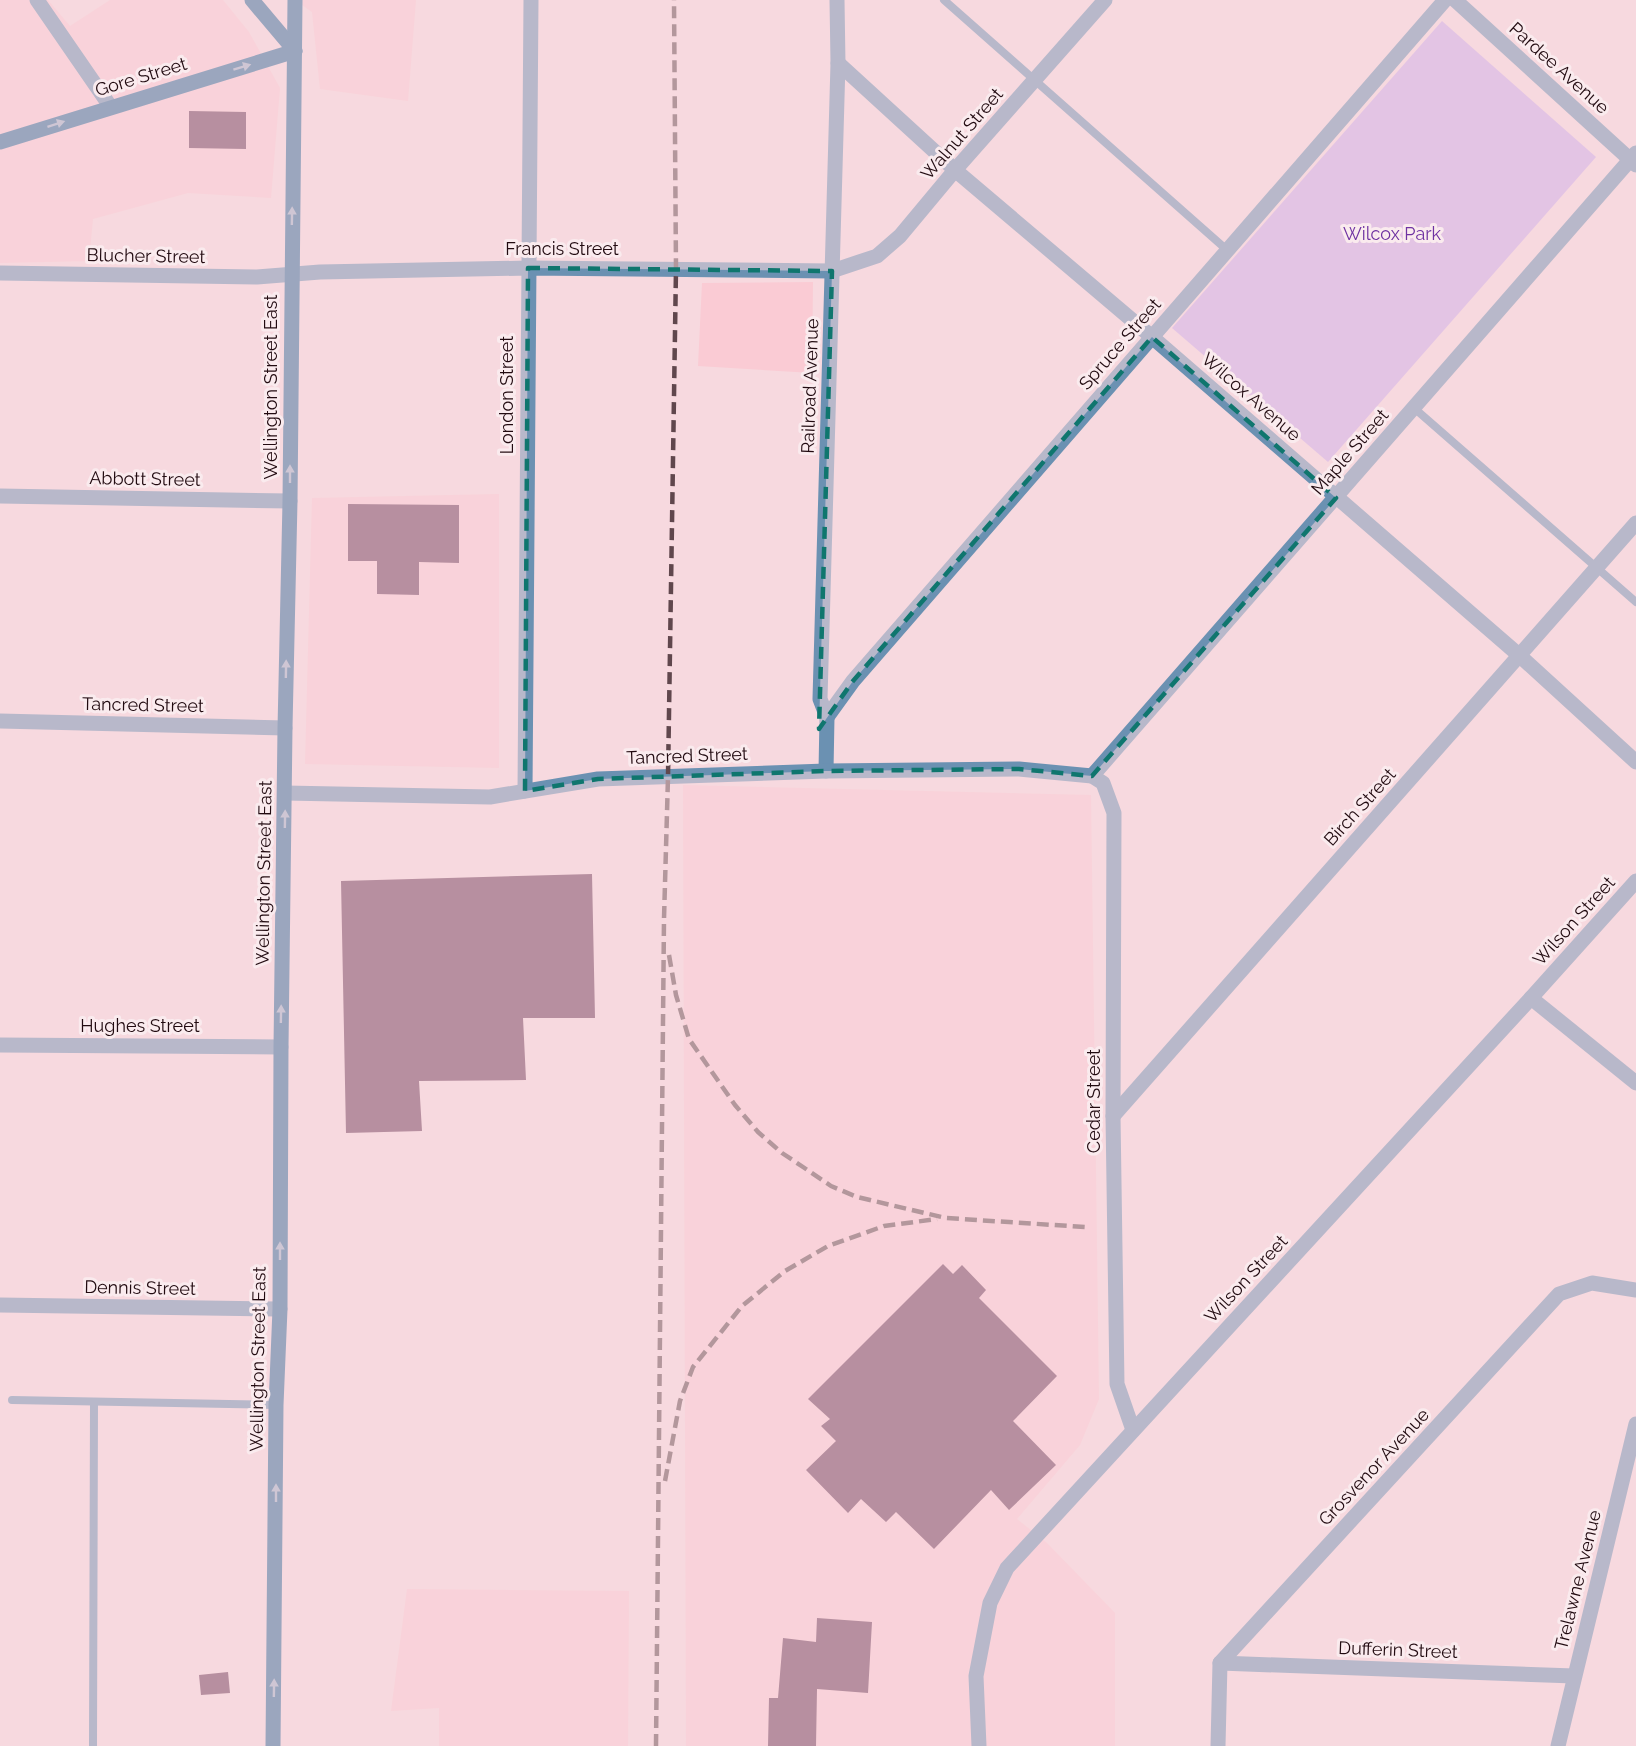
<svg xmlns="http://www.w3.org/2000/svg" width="1636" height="1746" viewBox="0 0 1636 1746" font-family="Raleway,sans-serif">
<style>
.built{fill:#facbd4}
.green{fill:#c9acec}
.building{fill:#683654}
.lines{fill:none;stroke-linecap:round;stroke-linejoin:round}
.lane{stroke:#6b91b2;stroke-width:8}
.street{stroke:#6b91b2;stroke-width:15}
.secondary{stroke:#2c6998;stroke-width:15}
.rail{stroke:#60474d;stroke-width:4.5;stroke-dasharray:12 6;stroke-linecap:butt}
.oneway{fill:#9db0c7}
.marked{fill:none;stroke:#0f766e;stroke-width:4.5;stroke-dasharray:12 8;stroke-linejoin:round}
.labels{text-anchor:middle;stroke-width:6;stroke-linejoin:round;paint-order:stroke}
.street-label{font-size:18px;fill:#210a10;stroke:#faebee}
.park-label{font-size:18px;fill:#6f32a2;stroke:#faebee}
</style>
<rect width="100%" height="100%" fill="#f7d9df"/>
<g class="built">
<polygon points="0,0 48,0 70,26 110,0 223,0 249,32 280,88 271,198 188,193 93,219 89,261 0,263"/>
<polygon points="295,0 416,0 408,101 320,89 312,12"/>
<polygon points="813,282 812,373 698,366 702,283"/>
<polygon points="499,494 499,768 305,764 312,498"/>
<polygon points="683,785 1091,795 1099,1399 1080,1445 1017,1519 1047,1543 1115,1613 1115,1746 686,1746"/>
<polygon points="407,1589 629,1591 628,1746 439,1746 439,1708 391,1711"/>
</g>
<polygon class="green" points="1442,21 1596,157 1328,462 1172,328"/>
<g class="building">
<polygon points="189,111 246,112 246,149 189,148"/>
<polygon points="348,504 459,505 459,563 419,562 419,595 377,594 377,561 348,561"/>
<polygon points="592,874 595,1018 523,1018 526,1080 419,1081 422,1131 346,1133 341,881"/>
<polygon points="943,1264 953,1274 962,1265 986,1290 979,1298 1057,1376 1013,1421 1056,1465 1009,1510 991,1490 934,1549 896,1512 886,1522 861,1499 848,1513 806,1470 836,1441 821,1426 830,1419 808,1399"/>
<polygon points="817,1618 872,1622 868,1693 817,1689 816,1746 768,1746 769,1698 778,1698 783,1638 816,1642"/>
<polygon points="228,1672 230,1693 201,1695 199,1675"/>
</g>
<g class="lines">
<g class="lane">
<polyline points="944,0 1227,250"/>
<polyline points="1414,408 1636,602"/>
<polyline points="12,1400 276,1405"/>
<polyline points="93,1746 94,1402"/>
</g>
<g class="street">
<polyline points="37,0 110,106"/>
<polyline points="1455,0 1636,165"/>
<polyline points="838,63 955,170 1152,337 1520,656 1636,762"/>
<polyline points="0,273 257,277 320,272 528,268 832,271 877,256 900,236 955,170 1105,0"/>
<polyline points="0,496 290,501"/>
<polyline points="827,717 853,681 1445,0"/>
<polyline points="0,721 285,728"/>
<polyline points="826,771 827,717 820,699 838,63 837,0"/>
<polyline points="1092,776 1636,153"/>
<polyline points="525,791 531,0"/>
<polyline points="285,793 490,797 598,779 826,771 1019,769 1092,776 1103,783 1114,813 1113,1116 1117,1384 1133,1430"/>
<polyline points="1531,998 1636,1083"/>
<polyline points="0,1045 281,1047"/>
<polyline points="1113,1116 1636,523"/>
<polyline points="0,1305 280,1309"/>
<polyline points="1220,1663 1574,1676"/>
<polyline points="979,1746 976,1676 990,1603 1007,1568 1531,998 1636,881"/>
<polyline points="1218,1746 1220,1663 1559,1294 1592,1283 1636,1290"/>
<polyline points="1558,1746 1636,1424"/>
</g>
<g class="secondary">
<polyline points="252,0 295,51"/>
<polyline points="0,142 295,51"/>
<polyline points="273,1746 276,1405 280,1309 281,1047 285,728 290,501 295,0"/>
</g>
<g class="rail">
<polyline points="669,955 676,995 689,1039 735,1105 758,1132 782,1153 803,1167 831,1186 857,1197 946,1218 1085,1227"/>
<polyline points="665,1481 680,1401 693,1367 742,1306 785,1271 828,1246 884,1226 937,1219"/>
<polyline points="656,1746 664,919 668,777 676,269 674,0"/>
</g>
</g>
<defs><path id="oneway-solid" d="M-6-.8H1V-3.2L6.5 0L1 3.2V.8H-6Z" transform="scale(1.5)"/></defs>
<g class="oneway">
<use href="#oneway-solid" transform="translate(242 67) rotate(-17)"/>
<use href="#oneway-solid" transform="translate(56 124) rotate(-18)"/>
<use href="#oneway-solid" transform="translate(292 216) rotate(-89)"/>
<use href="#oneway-solid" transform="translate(290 474) rotate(-90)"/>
<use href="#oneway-solid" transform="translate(286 669) rotate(-89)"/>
<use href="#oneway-solid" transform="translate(285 819) rotate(-89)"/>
<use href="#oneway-solid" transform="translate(281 1014) rotate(-89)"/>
<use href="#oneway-solid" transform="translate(280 1251) rotate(-90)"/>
<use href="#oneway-solid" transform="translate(276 1493) rotate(-90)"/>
<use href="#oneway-solid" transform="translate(274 1688) rotate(-89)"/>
</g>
<path d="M0 0H1636V1746H0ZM528 268 832 271 819 729 853 681 1152 337 1336 498 1092 776 1019 769 826 771 598 779 525 791Z" fill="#f7d9df" fill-opacity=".55" fill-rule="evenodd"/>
<path class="marked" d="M528 268 832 271 819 729 853 681 1152 337 1336 498 1092 776 1019 769 826 771 598 779 525 791Z"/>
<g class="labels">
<g class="street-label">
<text transform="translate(1559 68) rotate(42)" y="6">Pardee Avenue</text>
<text transform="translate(141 77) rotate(-17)" y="6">Gore Street</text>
<text transform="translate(962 134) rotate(-49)" y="6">Walnut Street</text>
<text x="562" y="255">Francis Street</text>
<text transform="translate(146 256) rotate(1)" y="6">Blucher Street</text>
<text transform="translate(1120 344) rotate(-49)" y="6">Spruce Street</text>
<text transform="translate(810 386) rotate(-88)" y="6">Railroad Avenue</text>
<text transform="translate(271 387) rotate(-90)" y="6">Wellington Street East</text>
<text transform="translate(507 395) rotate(-90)" y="6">London Street</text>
<text transform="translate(1251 397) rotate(41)" y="6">Wilcox Avenue</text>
<text transform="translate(1350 452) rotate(-49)" y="6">Maple Street</text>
<text transform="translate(145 479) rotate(1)" y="6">Abbott Street</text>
<text transform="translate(143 705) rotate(1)" y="6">Tancred Street</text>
<text transform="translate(687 756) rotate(-2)" y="6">Tancred Street</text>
<text transform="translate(1360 807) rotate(-48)" y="6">Birch Street</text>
<text transform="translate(264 873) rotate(-89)" y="6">Wellington Street East</text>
<text transform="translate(1574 921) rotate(-48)" y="6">Wilson Street</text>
<text x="140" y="1032">Hughes Street</text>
<text transform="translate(1094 1101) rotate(-90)" y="6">Cedar Street</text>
<text transform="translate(1246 1279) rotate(-47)" y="6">Wilson Street</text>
<text transform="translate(140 1288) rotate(1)" y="6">Dennis Street</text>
<text transform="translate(258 1359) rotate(-89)" y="6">Wellington Street East</text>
<text transform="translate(1374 1467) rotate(-47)" y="6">Grosvenor Avenue</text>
<text transform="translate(1578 1580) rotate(-76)" y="6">Trelawne Avenue</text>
<text transform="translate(1398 1650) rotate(2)" y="6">Dufferin Street</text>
</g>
<g class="park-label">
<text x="1392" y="240">Wilcox Park</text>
</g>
</g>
</svg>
